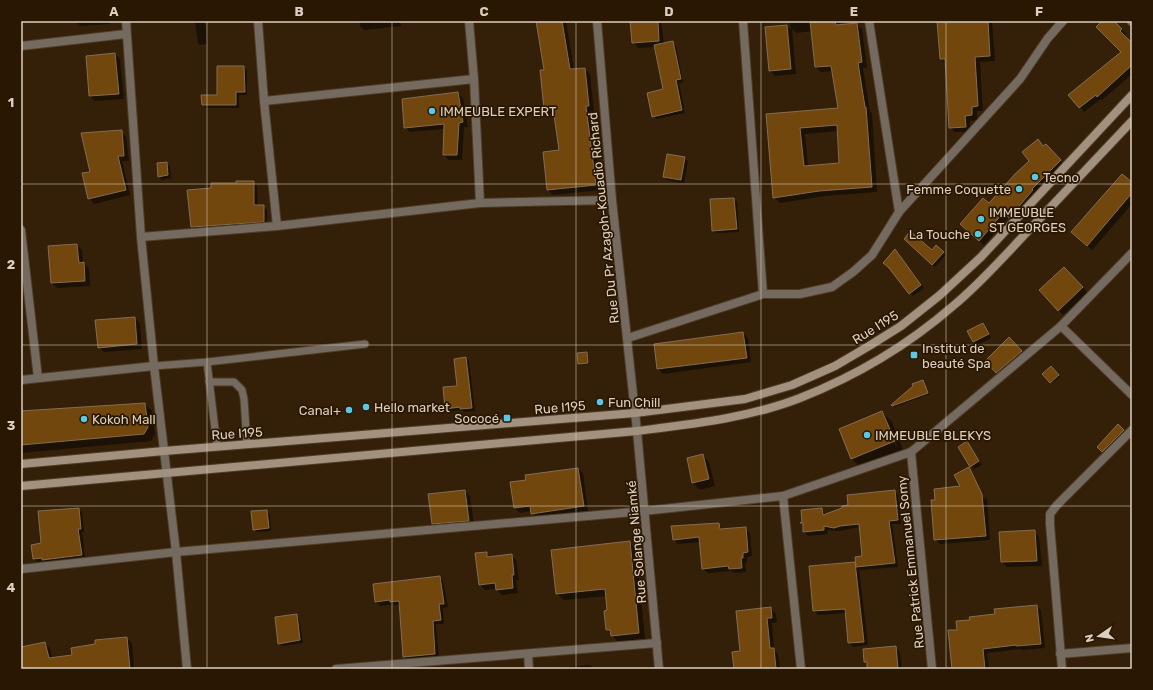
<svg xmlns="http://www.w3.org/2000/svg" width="1153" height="690" viewBox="0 0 1153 690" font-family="Rubik,sans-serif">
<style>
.shadow{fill:#0007;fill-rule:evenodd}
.building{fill:#72470d;stroke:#846c53;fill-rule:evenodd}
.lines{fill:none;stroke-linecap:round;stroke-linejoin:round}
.lane-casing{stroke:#4f3c26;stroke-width:9}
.street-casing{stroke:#4f3c26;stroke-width:10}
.secondary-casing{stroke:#4f3c26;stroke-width:10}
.lane{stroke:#746a5f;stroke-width:7}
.street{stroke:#746a5f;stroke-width:8}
.secondary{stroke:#a2917f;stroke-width:8}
.grid{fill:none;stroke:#dccfc1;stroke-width:1;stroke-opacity:0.55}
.poi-dot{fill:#5ac8e5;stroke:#2a1701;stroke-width:1.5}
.labels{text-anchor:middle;stroke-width:3.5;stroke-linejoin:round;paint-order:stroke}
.poi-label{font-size:13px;fill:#dccfc1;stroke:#2a1701;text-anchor:start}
.street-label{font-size:13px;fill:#dccfc1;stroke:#2a1701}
.neatline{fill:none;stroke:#dccfc1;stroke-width:1.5}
.grid-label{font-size:13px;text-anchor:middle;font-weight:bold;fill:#dccfc1}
</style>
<rect width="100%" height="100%" fill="#342008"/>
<g class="shadow">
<polygon points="75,21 109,21 110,24 80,26"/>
<polygon points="195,21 205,21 207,44 200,45 198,44"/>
<polygon points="359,21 400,21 401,26 364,30 360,26"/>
<polygon points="537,21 566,21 574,70 585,69 590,74 594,111 591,111 601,190 553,195 548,190 544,153 560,151 555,113 550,114 545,109 545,71"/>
<polygon points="631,21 661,21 664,44 672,42 676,46 683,82 679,83 685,113 656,119 653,116 664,90 655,47 638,48 633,42"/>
<path d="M790 21H840V26L857 24 862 29 867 68H863L870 112 872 113 877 192 825 196 780 203 774 197 767 115 840 109 833 71 821 72 816 67 812 31 796 33 792 29 796 74 775 76 770 70 787 26 791 30ZM838 131 840 164 808 167 805 134Z"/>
<polygon points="938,21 992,22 995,61 980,62 983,111 977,111 977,120 970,121 970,132 955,132 950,127 946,64 940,59"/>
<polygon points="1103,21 1113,21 1126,34 1124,36 1132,45 1132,74 1102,100 1101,99 1084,112 1080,107 1122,52"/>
<polygon points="115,54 120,59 124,99 95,101 90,96 87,56"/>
<polygon points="244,67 247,70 247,95 239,95 239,108 206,108 203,105 218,96"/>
<polygon points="458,93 463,98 468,127 464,127 462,160 449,160 444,155 445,129 410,132 405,127"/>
<polygon points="121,131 126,137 129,161 122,161 130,195 94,204 89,198 91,172"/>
<polygon points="1038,140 1044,147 1046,146 1065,166 1014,222 1009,217 984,245 966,229 1030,161"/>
<polygon points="685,158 688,161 684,183 667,180 664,177"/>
<polygon points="167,163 170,166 171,178 162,180 159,177 158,164"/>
<polygon points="253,182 257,186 258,206 263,206 267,210 267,225 196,231 192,226 237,184"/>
<polygon points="1132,184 1132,204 1092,250 1078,237"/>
<polygon points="734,199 737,202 739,232 716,233 713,230"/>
<polygon points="905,239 932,251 936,246 946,255 935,267"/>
<polygon points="77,245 82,250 83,263 89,268 90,286 57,288 52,283"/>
<polygon points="898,254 924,288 913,296 910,293"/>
<polygon points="1070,273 1088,293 1063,315 1058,310"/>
<polygon points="135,318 140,323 142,349 104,352 98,347"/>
<polygon points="983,324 986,328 991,338 977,345 973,342 968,332"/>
<polygon points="743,333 748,338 751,362 663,374 658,369"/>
<polygon points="1009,339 1025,355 1000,376 986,361"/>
<polygon points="587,353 588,355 589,364 580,365 579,363"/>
<polygon points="466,358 469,361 475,411 464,412 462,410 450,411 446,408 458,387"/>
<polygon points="1051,367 1060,377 1052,383 1043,374"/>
<polygon points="923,381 929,394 894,407 893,405"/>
<polygon points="145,404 152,411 155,434 151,441 21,453 21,412"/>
<path d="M882 412 892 422 904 452 862 469 852 459 840 429ZM886 423H888L897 446H896Z"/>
<polygon points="1118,426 1127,434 1106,455 1098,447"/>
<polygon points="967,442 982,465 974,469 971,466"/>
<polygon points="702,455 709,462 715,486 700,490 693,483"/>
<polygon points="578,469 583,473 588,511 537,518 531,511 520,513 515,508 527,481"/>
<polygon points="968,469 972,473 970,473 984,499 986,498 972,473 987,499 990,540 940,544 935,539 936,501 962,487"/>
<polygon points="465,491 470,496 474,526 438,529 433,524"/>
<polygon points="895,491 898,495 901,524 892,524 898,567 861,570 859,568 868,645 853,647 849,643 846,613 818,615 814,611 855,563 857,565 863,557 860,527 839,531 827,530 828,534 808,536 804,532 804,525 802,523 822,509 826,515"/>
<polygon points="78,509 82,512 84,532 82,532 85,558 47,563 45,561 38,562 34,559 42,544"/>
<polygon points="267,511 270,514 271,531 257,532 254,529"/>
<polygon points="719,524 724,530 745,528 750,533 752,556 747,557 747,562 745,563 746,572 734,573 732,571 708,573 703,568 701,542 678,544 674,539"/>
<polygon points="1034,531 1039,537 1042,566 1007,567 1002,562"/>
<polygon points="629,542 636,549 645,639 618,642 607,630 607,596 564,600 557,594"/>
<polygon points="486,553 491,557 511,555 516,560 519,580 516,580 518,593 502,595 496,589 485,590 480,585"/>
<polygon points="440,577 443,581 448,607 443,608 444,624 436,624 439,658 408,660 404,656 400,605 395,605 394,604 380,606 376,602"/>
<polygon points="1037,606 1041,611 1045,648 1022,650 1020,649 987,653 989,669 953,669 958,630 996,615"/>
<polygon points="771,609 776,614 777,622 772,623 774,650 778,654 780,669 735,669 741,652"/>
<polygon points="296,615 299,618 303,643 282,646 279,643"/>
<polygon points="127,638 132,643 134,669 21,669 21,648 45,643 50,648 52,659 73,656"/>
<polygon points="895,647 900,652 902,669 868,669 868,664 865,661"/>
<polygon points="590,665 593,669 549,669"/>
<polygon points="1132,667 1132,669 1120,669 1120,668"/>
</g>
<g class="building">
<polygon points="536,21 562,21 570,69 585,68 589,106 586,106 596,185 547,190 543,152 559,150 553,108 544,109 540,70 544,70"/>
<polygon points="630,21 658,21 659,41 632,43"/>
<path d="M810 21H835L836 25 857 23 862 62 858 63 865 107H866L872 187 819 191 773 198 766 114 838 108 831 66 815 67ZM837 125 839 163 804 166 800 128Z"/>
<polygon points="937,21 988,21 990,56 975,57 978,106 972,107 972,115 965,116 966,127 949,128 945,59 940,59"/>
<polygon points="1102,21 1114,21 1122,29 1120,31 1132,43 1132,65 1097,97 1096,95 1079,108 1068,95 1121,52 1096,27"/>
<polygon points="787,25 791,69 769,71 765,27"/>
<polygon points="673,41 681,79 676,80 682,110 652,117 647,93 663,89 654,45"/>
<polygon points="115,53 119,94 89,96 86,56"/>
<polygon points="217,66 244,66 245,92 236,92 236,105 202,105 201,95 217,95"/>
<polygon points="458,92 463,122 459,123 457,155 443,155 444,124 404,128 402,99"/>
<polygon points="122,130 124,156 118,156 126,190 88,199 82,173 90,172 81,133"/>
<polygon points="1038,139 1043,146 1046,144 1061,160 1032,189 1033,190 1009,218 1003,213 979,241 960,224 983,198 989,203 1015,174 1029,161 1022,152"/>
<polygon points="667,154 685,157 681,180 663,177"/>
<polygon points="167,162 168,175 158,177 157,163"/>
<polygon points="1122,174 1132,182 1132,193 1087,246 1071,232"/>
<polygon points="236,181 254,181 254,205 264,205 264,222 191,227 187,190 211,188 211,183 236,183"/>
<polygon points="734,198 737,229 712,231 710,199"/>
<polygon points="910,231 932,250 936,245 944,252 932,265 904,239"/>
<polygon points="77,244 79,263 84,262 85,281 51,283 48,246"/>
<polygon points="895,249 921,285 909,294 889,268 883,263"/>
<polygon points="1064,267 1083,287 1058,311 1039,290"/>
<polygon points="135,317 137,344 98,348 95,320"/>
<polygon points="983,323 989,334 973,342 967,331"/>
<polygon points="743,332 747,358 657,369 654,344"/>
<polygon points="1009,337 1022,351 996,373 985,361"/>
<polygon points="587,352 588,363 578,364 577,353"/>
<polygon points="466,357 472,408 460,409 460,407 445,409 443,387 457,386 454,359"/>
<polygon points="1051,366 1059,375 1050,383 1042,374"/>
<polygon points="923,380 928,393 892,406 891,405 913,386 912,384"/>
<polygon points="145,403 148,427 144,434 21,445 21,411"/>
<polygon points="882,411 895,441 851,459 839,429"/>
<polygon points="1118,424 1124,430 1102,452 1097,447"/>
<polygon points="967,441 979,461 970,467 958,447"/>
<polygon points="703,454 709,479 692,483 687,458"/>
<polygon points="969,467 982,494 986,536 934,540 931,500 935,500 934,489 960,486 954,475"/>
<polygon points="578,468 584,506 531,514 530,506 514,508 510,482 526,480 525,475"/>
<polygon points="465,490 469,521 432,524 428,494"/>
<polygon points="895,490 898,520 889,521 895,563 856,567 855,557 862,556 859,524 840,526 834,528 824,526 824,530 803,532 803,523 800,523 802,522 801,510 822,508 823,515 842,508 842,506 848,505 847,495"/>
<polygon points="79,508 81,529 78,529 82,555 42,560 42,558 33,559 31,545 41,543 38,511"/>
<polygon points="267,510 269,528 253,530 251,511"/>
<polygon points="719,523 720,529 746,527 748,552 743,553 743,558 741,558 742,568 729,569 728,566 702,569 699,537 673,540 671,526"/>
<polygon points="1035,530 1037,561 1001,562 999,532"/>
<polygon points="630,541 639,633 611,636 610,630 606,630 604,611 607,610 605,589 556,594 551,550"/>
<polygon points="487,552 487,557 512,554 514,575 512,575 513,588 496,590 495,583 479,585 475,553"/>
<polygon points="855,562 864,642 848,643 845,609 813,611 809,566"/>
<polygon points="440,576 444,604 439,604 441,620 433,621 435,654 403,657 399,601 390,602 390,600 375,602 373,584"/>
<polygon points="1037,605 1041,644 1016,646 1016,645 983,649 985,669 952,669 948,630 957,630 956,621 970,620 969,617 995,614 994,609"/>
<polygon points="771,607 772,618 767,618 770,648 774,648 776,669 734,669 732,652 740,651 736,611"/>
<polygon points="297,614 300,640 278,644 275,617"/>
<polygon points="127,637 130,669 21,669 21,647 45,642 49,658 72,655 71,648 95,644 95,640"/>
<polygon points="896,646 898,669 867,669 867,662 864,662 863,649"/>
</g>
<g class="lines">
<defs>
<g id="lane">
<polyline points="207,362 217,446"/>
<polyline points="154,366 207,362 365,344"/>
<polyline points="209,382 234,382 242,390 244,399 247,444"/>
</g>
<g id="street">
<polyline points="126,21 141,237 154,366 176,552 187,669"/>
<polyline points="258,21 264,101 277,226"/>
<polyline points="597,21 612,200 637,431 659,669"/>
<polyline points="743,21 763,294"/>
<polyline points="869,21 899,212"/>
<polyline points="1131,21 1132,22"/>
<polyline points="21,46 126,34"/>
<polyline points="264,101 474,79"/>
<polyline points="480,203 612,200"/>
<polyline points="21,230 38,378"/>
<polyline points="141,237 277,226 480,203 474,79 469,21"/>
<polyline points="1061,326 1132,395"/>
<polyline points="628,338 763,294 800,294 832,287 853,272 872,255 899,212 1020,79 1048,38 1063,21"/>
<polyline points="21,380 154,366"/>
<polyline points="911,452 932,669"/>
<polyline points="783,496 801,669"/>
<polyline points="21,569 176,552 644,511 783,496 911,452 1061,326 1132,253"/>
<polyline points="528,654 529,669"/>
<polyline points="1060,654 1132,648"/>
<polyline points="336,669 657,643"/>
<polyline points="1062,669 1050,524 1050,514 1057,505 1132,430"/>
</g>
<g id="secondary">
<polyline points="21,464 164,451 635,413 745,399 792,385 835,366 869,346 901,326 940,295 981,257 1132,95"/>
<path d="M21 486 637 431C692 424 749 418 800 398 856 376 908 345 953 306 981 283 1005 255 1030 229 1064 193 1098 157 1132 121"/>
</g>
</defs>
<use href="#lane" class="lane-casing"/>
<use href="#street" class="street-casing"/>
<use href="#secondary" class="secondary-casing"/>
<use href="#lane" class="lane"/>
<use href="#street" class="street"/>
<use href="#secondary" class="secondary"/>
</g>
<path class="grid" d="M207 21V669M392 21V669M576 21V669M761 21V669M946 21V669M21 184H1132M21 345H1132M21 506H1132"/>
<g class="poi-dot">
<circle cx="432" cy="111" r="4"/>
<circle cx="1035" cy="177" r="4"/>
<circle cx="1019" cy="189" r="4"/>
<circle cx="981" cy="219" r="4"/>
<circle cx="978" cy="234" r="4"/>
<rect x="910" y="351" width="8" height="8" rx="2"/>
<circle cx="600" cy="402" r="4"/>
<circle cx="366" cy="407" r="4"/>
<circle cx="349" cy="410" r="4"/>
<rect x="503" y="414" width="8" height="8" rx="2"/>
<circle cx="84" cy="419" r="4"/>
<circle cx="867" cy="435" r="4"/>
</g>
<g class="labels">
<g class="poi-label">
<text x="440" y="116">IMMEUBLE EXPERT</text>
<text x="1043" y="182">Tecno</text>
<text x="1011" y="194" text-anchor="end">Femme Coquette</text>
<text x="989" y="217">IMMEUBLE<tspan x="989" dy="15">ST GEORGES</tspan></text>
<text x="970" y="239" text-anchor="end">La Touche</text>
<text x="922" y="353">Institut de<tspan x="922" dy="15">beauté Spa</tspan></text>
<text x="608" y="407">Fun Chill</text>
<text x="374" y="412">Hello market</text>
<text x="341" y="415" text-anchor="end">Canal+</text>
<text x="499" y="423" text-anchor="end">Sococé</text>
<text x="92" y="424">Kokoh Mall</text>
<text x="875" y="440">IMMEUBLE BLEKYS</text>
</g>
<g class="street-label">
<text transform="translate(603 218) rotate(-96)" y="5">Rue Du Pr Azagoh-Kouadio Richard</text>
<text transform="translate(875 327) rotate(-32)" y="5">Rue I195</text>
<text transform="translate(560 407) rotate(-5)" y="5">Rue I195</text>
<text transform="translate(237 433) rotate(-4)" y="5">Rue I195</text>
<text transform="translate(636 542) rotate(-95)" y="5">Rue Solange Niamké</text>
<text transform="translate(910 562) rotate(-96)" y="5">Rue Patrick Emmanuel Somy</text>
</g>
</g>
<rect width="1153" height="690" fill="none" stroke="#2a1701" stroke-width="44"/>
<g transform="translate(1099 636) rotate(257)" stroke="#2a1701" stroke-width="3" paint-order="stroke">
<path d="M0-3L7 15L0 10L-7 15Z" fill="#dccfc1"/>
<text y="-6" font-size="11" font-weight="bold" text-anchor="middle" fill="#dccfc1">N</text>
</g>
<rect x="22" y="22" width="1109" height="646" class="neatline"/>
<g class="grid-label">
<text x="114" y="16">A</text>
<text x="299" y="16">B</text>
<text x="484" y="16">C</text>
<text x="669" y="16">D</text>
<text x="854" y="16">E</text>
<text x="1039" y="16">F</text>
<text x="11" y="107">1</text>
<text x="11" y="269">2</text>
<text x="11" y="430">3</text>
<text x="11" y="592">4</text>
</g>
</svg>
